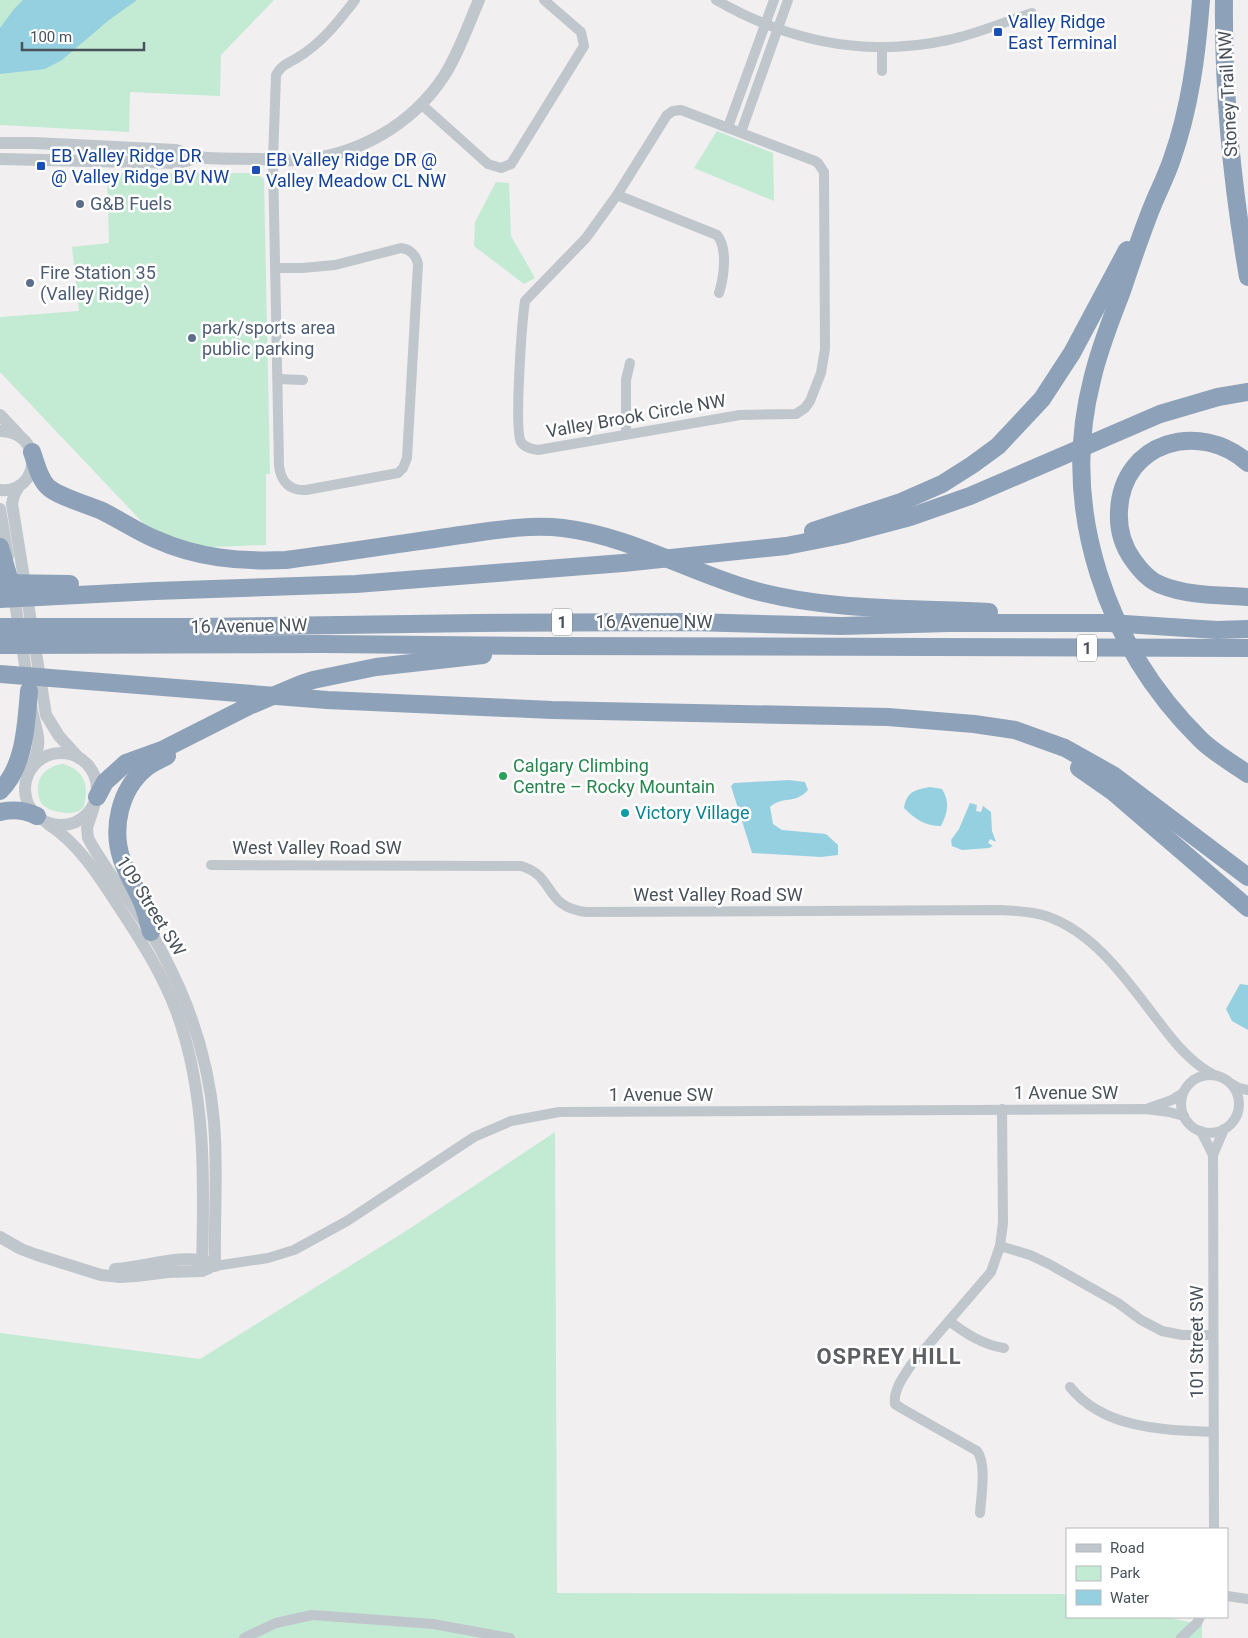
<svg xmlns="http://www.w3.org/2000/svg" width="1248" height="1638" viewBox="0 0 1248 1638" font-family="Roboto,sans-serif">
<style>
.green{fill:#c3ead3}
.water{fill:#95d0e1}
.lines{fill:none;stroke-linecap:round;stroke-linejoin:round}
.minor{stroke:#bfc6cc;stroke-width:10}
.tertiary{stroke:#bfc6cc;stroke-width:12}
.motorway{stroke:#8da1b8;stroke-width:18}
.transit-dot{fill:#1a4fb4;stroke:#fff;stroke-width:2}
.service-dot{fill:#5c6f8a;stroke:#fff;stroke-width:2}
.leisure-dot{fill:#2e9e5b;stroke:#fff;stroke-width:2}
.culture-dot{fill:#0f9aa8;stroke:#fff;stroke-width:2}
.labels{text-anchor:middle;stroke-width:5;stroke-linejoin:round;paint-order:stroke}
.shield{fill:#fff;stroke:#80868c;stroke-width:1}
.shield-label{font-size:16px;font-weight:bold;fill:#49525a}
.transit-label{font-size:18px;fill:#164399;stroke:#fff;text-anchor:start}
.street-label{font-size:18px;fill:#49525a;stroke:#fff}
.service-label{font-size:18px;fill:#4e5e75;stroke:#fff;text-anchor:start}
.leisure-label{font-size:18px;fill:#27864d;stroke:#fff;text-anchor:start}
.culture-label{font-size:18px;fill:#0d838f;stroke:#fff;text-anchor:start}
.district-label{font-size:22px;font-weight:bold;letter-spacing:1px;fill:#5d5f63;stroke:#fff}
</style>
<rect width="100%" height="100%" fill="#f1efef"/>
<g class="green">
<polygon points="0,0 274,0 221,55 220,96 130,92 129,132 0,125"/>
<polygon points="717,131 773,153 774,201 694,168"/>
<polygon points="107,173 255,173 264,179 270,474 266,474 266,545 211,547 175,542 145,525 0,372 0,317 79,311 72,247 109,243"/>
<polygon points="496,182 509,183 511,236 535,278 524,284 474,246 475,222"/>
<path d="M63 764C83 769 90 785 84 805 80 818 51 813 43 805 40 802 38 796 38 791 37 775 48 766 63 764Z"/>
<polygon points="555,1132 557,1593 1061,1594 1067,1595 1067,1617 1166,1617 1202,1625 1202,1638 0,1638 0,1333 200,1359 406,1231"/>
</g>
<g class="water">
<polygon points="23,0 137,0 109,20 62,60 45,69 0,74 0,28 14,9"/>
<path d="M789 780 805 782 808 790C795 805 783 795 770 807L773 824 782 830 826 834 838 845V855L821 857 752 853 731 786 734 783Z"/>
<path d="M930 787 942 789C950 802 948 812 941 826 925 826 915 819 904 808 907 791 915 790 930 787Z"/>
<polygon points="970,803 977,805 976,811 981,812 983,806 991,812 992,831 996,842 990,839 988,843 993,846 989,848 962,850 952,846 951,840 959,829"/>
<polygon points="1240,984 1248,985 1248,1030 1232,1021 1226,1009"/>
</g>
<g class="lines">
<g class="minor">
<path d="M716 0C789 42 865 58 948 40 977 34 1004 22 1032 13"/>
<polyline points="882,71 882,47"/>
<polyline points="421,104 488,164 501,168 511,164 584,46 581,32 544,0"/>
<path d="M681 110 815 161 818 163 824 172 825 349 821 373 810 401 805 408 796 414 740 415 538 450C532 449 525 448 521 442 514 429 522 321 525 301L586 238 617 195 667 115 673 111Z"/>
<polyline points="728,127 774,0"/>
<polyline points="741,132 788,0"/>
<path d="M617 195 717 235C728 248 724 277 719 293"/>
<path d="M275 268H302L335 265 401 248C410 249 416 255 418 264L407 458 403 468 398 473 306 490C290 491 281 482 279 466L273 160 276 75C281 65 289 63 297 58 322 43 338 22 355 0"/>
<polyline points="278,379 303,380"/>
<polyline points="626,434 626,380 630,363"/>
<path d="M211 865 521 866C556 876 543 907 586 912L1001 910C1016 911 1031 911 1046 916 1096 933 1128 982 1159 1022 1174 1042 1191 1063 1214 1075"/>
<circle cx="1210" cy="1104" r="29"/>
<polyline points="1232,1084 1239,1088 1248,1090"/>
<polyline points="1149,1108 1172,1100 1183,1093"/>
<polyline points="1201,1131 1213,1155"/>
<polyline points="1000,1246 1030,1255 1049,1264 1118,1303 1141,1320 1162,1331 1182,1335 1213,1335"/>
<polyline points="215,1266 268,1258 294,1250 347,1221 474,1137 511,1121 559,1112 1146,1109 1169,1112 1184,1116"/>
<path d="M949 1321C965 1333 983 1345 1004 1348"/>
<path d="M1070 1387C1104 1429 1163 1430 1213 1432"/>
<path d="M980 1513C981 1497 987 1464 977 1451L901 1408 895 1404C893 1390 904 1376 911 1365L991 1272 1000 1246 1003 1223 1002 1109"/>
<polyline points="1214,1529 1213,1155 1224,1129"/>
<polyline points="1227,1596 1248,1599"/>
<polyline points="244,1638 276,1623 312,1615 433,1624 510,1638"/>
<polyline points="1181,1638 1197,1623 1200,1617"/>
</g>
<g class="tertiary">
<path d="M0 143H34L176 150C183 152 191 156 198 157 218 160 239 158 259 159 273 160 287 161 301 160 358 155 412 125 444 76 459 53 468 25 479 0"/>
<polyline points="0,159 181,163 197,157"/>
<polyline points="0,415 18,434"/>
<path d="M0 431C45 431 41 494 0 490"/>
<polyline points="19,486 14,495 12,504 46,715 59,736 79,758"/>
<polyline points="0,509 8,556"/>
<polyline points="13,590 28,684"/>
<circle cx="61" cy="789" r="36"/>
<path d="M31 769C44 737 37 737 31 706"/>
<path d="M95 803 87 828 88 838C110 879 143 914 164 956 191 1007 209 1064 214 1122 218 1170 214 1218 215 1266"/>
<path d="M48 824C79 844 99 876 119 907 141 940 163 975 177 1013 207 1096 204 1184 202 1271"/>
<polyline points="0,1237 21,1249 37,1255 101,1275 120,1277 136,1276 168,1272 202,1271 209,1268"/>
<path d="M115 1269C141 1268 186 1252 209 1263"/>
</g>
<g class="motorway">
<path d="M1201 0C1197 54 1190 108 1172 159 1167 174 1160 188 1154 202 1142 231 1132 261 1122 291 1111 320 1099 349 1092 380 1059 509 1106 646 1200 739 1214 753 1232 763 1248 774"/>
<path d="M1224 0C1223 93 1232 185 1248 277"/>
<path d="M32 452C36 463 39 479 48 487 59 497 86 504 100 510 119 519 136 531 155 539 197 558 240 562 286 560 342 553 398 544 454 536 490 531 527 524 563 528 629 536 687 571 749 589 824 611 911 608 989 612"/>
<path d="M1248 463C1200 420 1122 441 1119 511 1118 529 1122 545 1133 560 1140 570 1150 581 1161 585 1188 596 1220 595 1248 597"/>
<polyline points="813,531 901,502 942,484 972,465 998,446 1042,399 1072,353 1127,250"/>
<polyline points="0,547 13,592"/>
<polyline points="0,583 70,584"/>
<polyline points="0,599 155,591 356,584 623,563 786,546 842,535 910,517 970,496 1160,414 1218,397 1248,392"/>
<polyline points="0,627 197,627 478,623 690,622 841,626 949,623 1109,623 1217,630 1248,629"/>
<polyline points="0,645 324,644 546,646 1248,648"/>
<polyline points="0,674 327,700 552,710 888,717 974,724 1015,730 1065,748 1113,775 1248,877"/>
<polyline points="1079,768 1112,791 1248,908"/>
<path d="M0 791C25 766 26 725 29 691"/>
<polyline points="97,797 105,782 126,763 162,750 249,706 301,684 313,680 376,667 483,655"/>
<path d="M0 812C14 809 24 810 37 816"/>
<path d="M151 932C148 922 146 911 142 902 136 888 127 874 122 860 111 828 120 789 146 768 152 763 160 760 167 756"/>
</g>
</g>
<g class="transit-dot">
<rect x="993" y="27" width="10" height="10" rx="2.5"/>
<rect x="36" y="161" width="10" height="10" rx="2.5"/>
<rect x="251" y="165" width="10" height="10" rx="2.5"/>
</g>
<g class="service-dot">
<circle cx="80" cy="204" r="5"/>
<circle cx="30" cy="283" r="5"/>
<circle cx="192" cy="338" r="5"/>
</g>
<circle class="leisure-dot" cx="503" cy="776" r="5"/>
<circle class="culture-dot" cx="625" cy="813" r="5"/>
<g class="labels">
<g class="shield">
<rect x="552" y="608.5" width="20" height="27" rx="4"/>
<rect x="1077" y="634.5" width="20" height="27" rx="4"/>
</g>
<g class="shield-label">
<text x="562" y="628">1</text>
<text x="1087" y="654">1</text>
</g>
<g class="transit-label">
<text x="1008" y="28">Valley Ridge<tspan x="1008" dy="21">East Terminal</tspan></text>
<text x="51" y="162">EB Valley Ridge DR<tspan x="51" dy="21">@ Valley Ridge BV NW</tspan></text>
<text x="266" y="166">EB Valley Ridge DR @<tspan x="266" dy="21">Valley Meadow CL NW</tspan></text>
</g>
<g class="street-label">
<text transform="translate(1228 94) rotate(-93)" y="6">Stoney Trail NW</text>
<text transform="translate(636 416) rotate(-10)" y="6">Valley Brook Circle NW</text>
<text x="654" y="628">16 Avenue NW</text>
<text transform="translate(249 626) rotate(-1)" y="6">16 Avenue NW</text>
<text x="317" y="854">West Valley Road SW</text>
<text x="718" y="901">West Valley Road SW</text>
<text transform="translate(151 906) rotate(58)" y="6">109 Street SW</text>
<text x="1066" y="1099">1 Avenue SW</text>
<text x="661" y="1101">1 Avenue SW</text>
<text transform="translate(1197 1342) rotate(-90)" y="6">101 Street SW</text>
</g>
<g class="service-label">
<text x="90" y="210">G&amp;B Fuels</text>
<text x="40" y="279">Fire Station 35<tspan x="40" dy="21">(Valley Ridge)</tspan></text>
<text x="202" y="334">park/sports area<tspan x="202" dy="21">public parking</tspan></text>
</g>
<g class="leisure-label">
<text x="513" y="772">Calgary Climbing<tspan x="513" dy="21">Centre – Rocky Mountain</tspan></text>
</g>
<g class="culture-label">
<text x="635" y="819">Victory Village</text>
</g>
<g class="district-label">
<text x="889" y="1364">OSPREY HILL</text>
</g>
</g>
<rect x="1066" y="1528" width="162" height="90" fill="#ffffff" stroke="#b6babd"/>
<rect x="1076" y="1544" width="25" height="8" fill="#bfc6cc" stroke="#b6babd"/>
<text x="1110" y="1553" font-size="15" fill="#49525a">Road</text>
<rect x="1076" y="1566" width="25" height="15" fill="#c3ead3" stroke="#b6babd"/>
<text x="1110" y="1578" font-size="15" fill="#49525a">Park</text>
<rect x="1076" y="1590" width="25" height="15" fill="#95d0e1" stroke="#b6babd"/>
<text x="1110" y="1603" font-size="15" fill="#49525a">Water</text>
<path d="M22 42v8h122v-8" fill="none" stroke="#49525a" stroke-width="2.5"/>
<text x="30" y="42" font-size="15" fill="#49525a" stroke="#ffffff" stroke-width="4" paint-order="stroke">100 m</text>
</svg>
